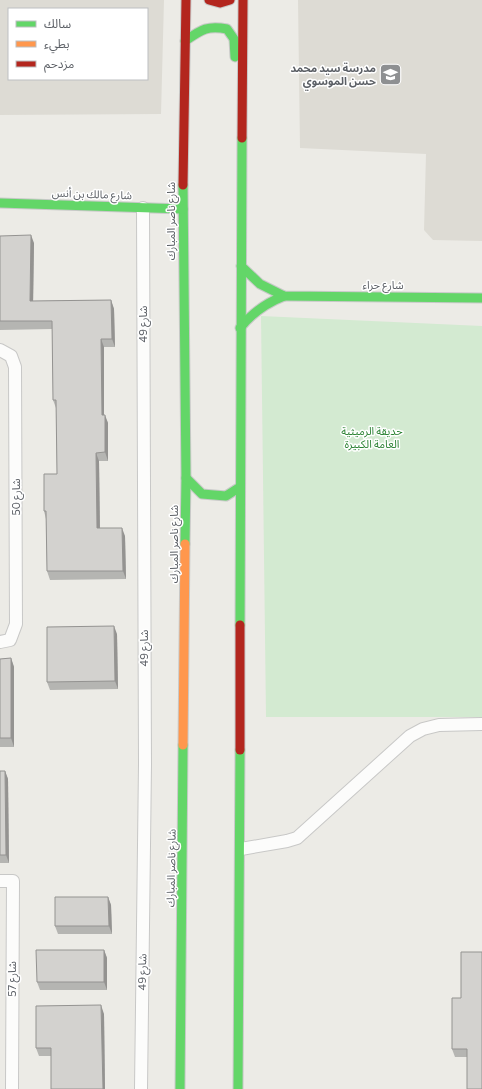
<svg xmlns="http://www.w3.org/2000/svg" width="482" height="1089" viewBox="0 0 482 1089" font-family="Commissioner,'Noto Sans Arabic',sans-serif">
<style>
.education{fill:#dddbd4;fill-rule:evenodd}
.green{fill:#d3ead1}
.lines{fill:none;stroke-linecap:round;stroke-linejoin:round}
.street-casing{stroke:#c8c8c7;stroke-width:14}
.fast-casing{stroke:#c8c9c8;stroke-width:11}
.slow-casing{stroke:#c8c9c8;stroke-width:11}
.jam-casing{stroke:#c8c9c8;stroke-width:11}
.street{stroke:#fcfcfb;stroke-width:12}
.fast{stroke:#63d668;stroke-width:9}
.slow{stroke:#ff974d;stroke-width:9}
.jam{stroke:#b3261e;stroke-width:9}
.wall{fill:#b5b5b2}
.shaded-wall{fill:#949391}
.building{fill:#d3d2cf;stroke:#949391}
.labels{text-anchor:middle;stroke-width:3;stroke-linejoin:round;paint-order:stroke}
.poi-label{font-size:11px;font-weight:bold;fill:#5b5f65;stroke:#fff;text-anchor:end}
.street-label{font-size:11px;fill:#5b5f65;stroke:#fff}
.park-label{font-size:11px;fill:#2d8335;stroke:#fff}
</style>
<rect width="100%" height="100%" fill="#ecebe6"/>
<g class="education">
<path d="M0 0H164L161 114 0 115ZM9 9H147V79H9Z"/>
<polygon points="298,0 482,0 482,241 433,240 424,230 426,154 300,148"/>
</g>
<polygon class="green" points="261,316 482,326 482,717 266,717"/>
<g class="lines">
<defs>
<g id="street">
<polyline points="0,350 11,356 15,367 16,624 10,640 0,642"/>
<polyline points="241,849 287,841 297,838 410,736 423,729 439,725 482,724"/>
<polyline points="0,881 13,881 12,1089"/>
<polyline points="141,1089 145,764 143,208"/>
</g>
<g id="fast">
<path d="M185 41C201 30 207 25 227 29L234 39 235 57"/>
<polyline points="183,185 186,478 185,544"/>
<polyline points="0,203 183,209"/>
<polyline points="241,266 260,284 284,296 482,298"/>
<path d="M240 328C252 313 266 303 284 296"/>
<polyline points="186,478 202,494 226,496 240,487"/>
<polyline points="240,625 242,138"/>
<polyline points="180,1089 183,745"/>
<polyline points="238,1089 240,750"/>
</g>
<polyline id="slow" points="183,745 185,544"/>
<g id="jam">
<polyline points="209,0 220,3 230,0"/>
<polyline points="242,138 243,0"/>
<polyline points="183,185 186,0"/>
<polyline points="240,750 240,625"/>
</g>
</defs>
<use href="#street" class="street-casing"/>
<use href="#fast" class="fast-casing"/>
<use href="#slow" class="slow-casing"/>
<use href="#jam" class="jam-casing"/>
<use href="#street" class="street"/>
<use href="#fast" class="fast"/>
<use href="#slow" class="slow"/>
<use href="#jam" class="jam"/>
</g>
<g class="wall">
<polygon points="0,236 34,243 33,301 111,300 114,309 115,347 104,347 104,415 108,423 108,461 99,461 100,528 125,536 126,579 50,580 47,571 46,519 44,511 57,474 56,408 53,400 52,329 0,330"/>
<polygon points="117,634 118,689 50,690 47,682"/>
<polygon points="11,658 14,667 14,747 0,747 0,659"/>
<polygon points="0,771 5,771 8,779 9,863 0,863"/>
<polygon points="108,897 111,905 112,934 58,934 55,926"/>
<polygon points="104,950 107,958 107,990 40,990 37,982"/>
<polygon points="482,952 467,1057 455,1057 452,1049 461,998"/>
<polygon points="104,1014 105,1089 51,1089 51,1056 39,1056 36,1048"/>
</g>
<g class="shaded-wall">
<polygon points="31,235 34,243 33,309 30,301"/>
<polygon points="111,300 114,309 115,347 112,339"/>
<polygon points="101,339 104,347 104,423 102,415"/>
<polygon points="105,415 108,423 108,461 105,452"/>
<polygon points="96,453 99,461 100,536 97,528"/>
<polygon points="122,528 125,536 126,579 123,571"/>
<polygon points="114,626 117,634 118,689 115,681"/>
<polygon points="11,658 14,667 14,747 11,738"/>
<polygon points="5,771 8,779 9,863 6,855"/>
<polygon points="108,897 111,905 112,934 109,926"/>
<polygon points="104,950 107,958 107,990 104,982"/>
<polygon points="101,1005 104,1014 105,1089 103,1089"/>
</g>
<g class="building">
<polygon points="31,235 30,301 111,300 112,339 101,339 102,415 105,415 105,452 96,453 97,528 122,528 123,571 47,571 46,511 44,511 44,474 57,474 56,400 53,400 52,321 0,321 0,236"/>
<polygon points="114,626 115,681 47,682 47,627"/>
<polygon points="11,658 11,738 0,738 0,659"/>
<polygon points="0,771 5,771 6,855 0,855"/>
<polygon points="55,897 108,897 109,926 55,926"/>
<polygon points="36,950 104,950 104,982 37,982"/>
<polygon points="461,952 482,952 482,1089 467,1089 467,1049 452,1049 452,998 461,998"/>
<polygon points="101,1005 103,1089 51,1089 51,1048 36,1048 36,1006"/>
</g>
<defs>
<symbol id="school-square" viewBox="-11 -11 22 22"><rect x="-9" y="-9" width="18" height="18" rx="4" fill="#8e9092" stroke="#fff"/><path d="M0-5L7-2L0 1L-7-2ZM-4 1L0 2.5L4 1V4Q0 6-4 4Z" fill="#fff"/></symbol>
</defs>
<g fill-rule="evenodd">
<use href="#school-square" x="378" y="62" width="25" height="25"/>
</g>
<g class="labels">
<g class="poi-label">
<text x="376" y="72">مدرسة سيد محمد<tspan x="376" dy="13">حسن الموسوي</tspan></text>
</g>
<g class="street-label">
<text transform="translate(92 194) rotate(2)" y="4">شارع مالك بن أنس</text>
<text transform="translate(171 221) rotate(-90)" y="4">شارع ناصر المبارك</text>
<text x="383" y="289">شارع حراء</text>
<text transform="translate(143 324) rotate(-90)" y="4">شارع 49</text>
<text transform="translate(16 497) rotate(-90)" y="4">شارع 50</text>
<text transform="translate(174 544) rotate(-90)" y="4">شارع ناصر المبارك</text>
<text transform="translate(144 648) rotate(-90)" y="4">شارع 49</text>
<text transform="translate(171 868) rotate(-89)" y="4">شارع ناصر المبارك</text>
<text transform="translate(142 972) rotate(-89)" y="4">شارع 49</text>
<text transform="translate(12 979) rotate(-90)" y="4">شارع 57</text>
</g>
<g class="park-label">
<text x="372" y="435">حديقة الرميثية<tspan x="372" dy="13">العامة الكبيرة</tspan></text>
</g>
</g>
<rect x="8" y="8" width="140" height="72" fill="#ffffff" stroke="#bdbfc1"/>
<rect x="16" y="21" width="20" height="6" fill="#63d668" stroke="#bdbfc1"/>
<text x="44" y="28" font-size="12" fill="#5b5f65">سالك</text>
<rect x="16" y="41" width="20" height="6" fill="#ff974d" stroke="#bdbfc1"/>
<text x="44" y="48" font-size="12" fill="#5b5f65">بطيء</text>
<rect x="16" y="61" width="20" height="6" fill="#b3261e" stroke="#bdbfc1"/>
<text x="44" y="68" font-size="12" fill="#5b5f65">مزدحم</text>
</svg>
